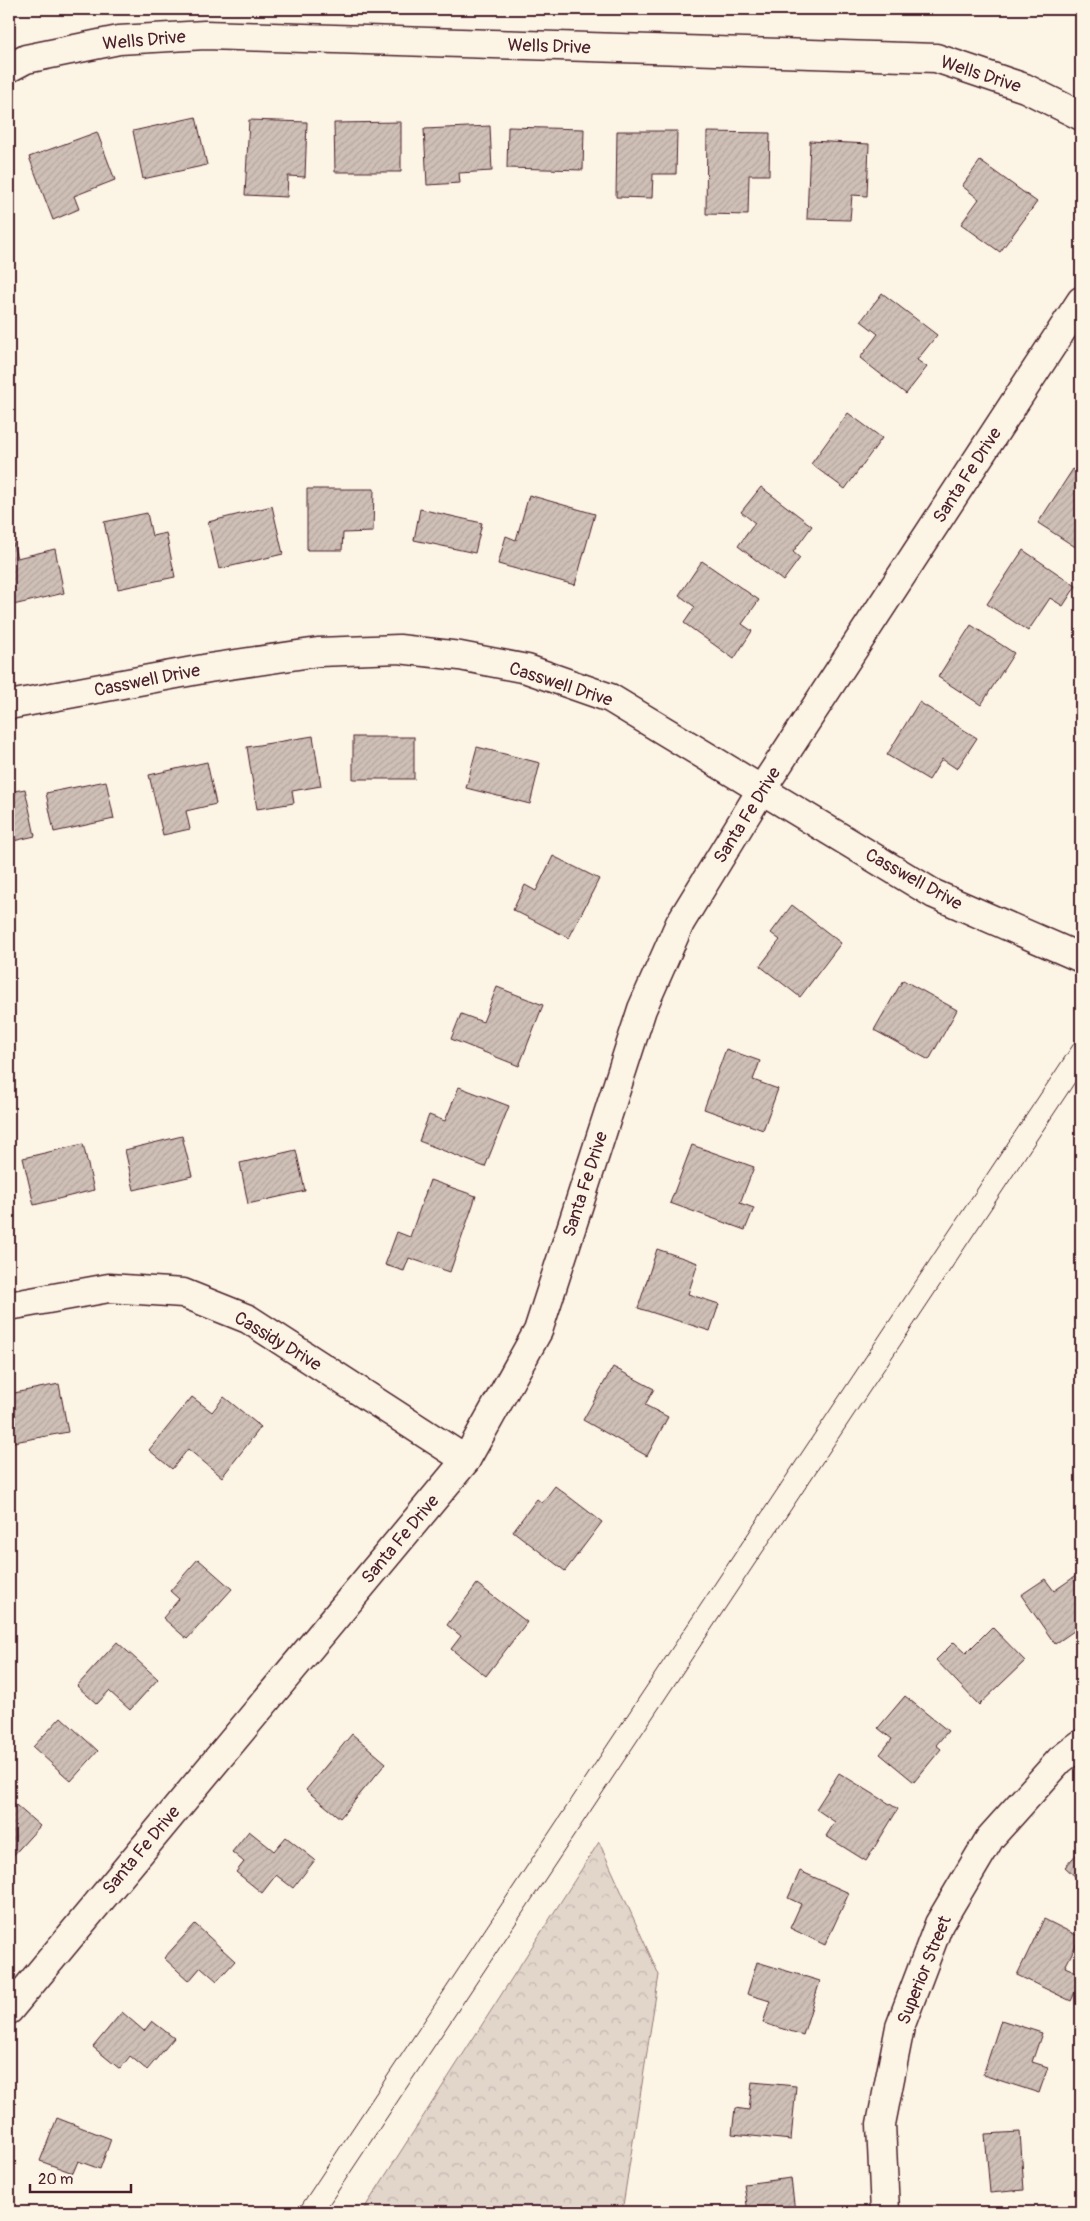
<svg xmlns="http://www.w3.org/2000/svg" width="1090" height="2221" viewBox="0 0 1090 2221" font-family="Pangolin,sans-serif">
<style>
.forest{fill:url(#forest-crowns);stroke:#967a7a}
.building{fill:url(#building-hatch);stroke:#4a1f2b}
.lines{fill:none;stroke-linecap:round;stroke-linejoin:round}
.minor-casing{stroke:#4a1f2b;stroke-width:31}
.minor{stroke:#fcf5e5;stroke-width:28}
.tram{stroke:#4a1f2b;stroke-width:1}
.labels{text-anchor:middle;stroke-width:4;stroke-linejoin:round;paint-order:stroke}
.street-label{font-size:18px;fill:#4a1f2b;stroke:#fcf5e5}
</style>
<defs>
<pattern id="forest-crowns" width="20" height="18" patternUnits="userSpaceOnUse" patternTransform="scale(1.25)"><rect width="20" height="18" fill="#e2d5ca"/><path d="M2 6a3 3 0 1 1 6 0M12 15a3 3 0 1 1 6 0" fill="none" stroke="#c3b6ae"/></pattern>
<pattern id="building-hatch" width="6" height="6" patternUnits="userSpaceOnUse" patternTransform="scale(1.25)"><rect width="6" height="6" fill="#cfc0b7"/><path d="M-1 1l2-2M0 6l6-6M5 7l2-2" fill="none" stroke="#b3a59e"/></pattern>
</defs>
<rect width="100%" height="100%" fill="#fcf5e5"/>
<filter id="ink" filterUnits="userSpaceOnUse"><feTurbulence type="fractalNoise" baseFrequency=".02" numOctaves="2"/><feDisplacementMap in="SourceGraphic" scale="10" xChannelSelector="R" yChannelSelector="G"/><feConvolveMatrix kernelMatrix="1 2 1 2 8 2 1 2 1" color-interpolation-filters="sRGB"/></filter>
<g filter="url(#ink)">
<polygon class="forest" points="599,1842 659,1975 622,2212 362,2212"/>
<g class="building">
<polygon points="196,117 207,165 143,179 133,131"/>
<polygon points="249,120 307,122 305,177 288,176 287,197 245,195"/>
<polygon points="401,122 401,172 335,172 334,123"/>
<polygon points="490,126 492,171 459,173 460,183 427,185 424,129"/>
<polygon points="508,127 584,129 583,170 507,168"/>
<polygon points="617,131 677,131 676,174 653,174 652,198 616,197"/>
<polygon points="97,132 115,180 74,196 79,209 53,220 29,157"/>
<polygon points="707,132 770,133 769,175 749,175 748,215 706,214"/>
<polygon points="810,141 869,144 867,196 852,195 850,220 807,219"/>
<polygon points="980,161 1037,202 1000,252 961,224 979,199 962,186"/>
<polygon points="882,293 937,335 917,360 927,367 906,394 860,358 878,334 861,321"/>
<polygon points="848,413 882,438 845,489 811,464"/>
<polygon points="1073,469 1081,474 1081,541 1077,548 1038,523"/>
<polygon points="761,487 812,526 793,552 800,558 783,581 738,546 755,523 741,512"/>
<polygon points="307,489 374,489 373,532 343,533 342,550 307,550"/>
<polygon points="529,495 595,514 575,585 498,564 506,536 516,540"/>
<polygon points="272,506 283,554 219,569 208,522"/>
<polygon points="420,509 482,523 475,553 414,540"/>
<polygon points="147,513 152,536 166,533 175,577 118,589 104,522"/>
<polygon points="12,540 17,558 55,549 64,593 9,606 9,541"/>
<polygon points="1023,550 1076,586 1063,606 1050,598 1028,631 987,604"/>
<polygon points="702,561 759,600 742,624 752,631 734,659 684,623 695,607 679,595"/>
<polygon points="971,625 1014,653 981,705 938,677"/>
<polygon points="919,702 977,738 957,769 942,759 929,780 887,755"/>
<polygon points="313,736 321,786 292,791 294,803 257,809 247,747"/>
<rect x="353" y="737" width="61" height="42"/>
<polygon points="477,747 540,763 530,804 466,788"/>
<polygon points="207,762 216,804 186,811 190,829 163,835 149,775"/>
<polygon points="106,781 114,819 54,832 46,793"/>
<polygon points="25,789 35,836 9,842 9,792"/>
<polygon points="553,856 599,879 569,938 513,910 525,885 536,891"/>
<polygon points="792,905 841,943 800,997 760,966 780,940 771,933"/>
<polygon points="903,980 957,1010 929,1060 874,1030"/>
<polygon points="497,987 543,1005 519,1066 451,1039 461,1014 483,1022"/>
<polygon points="726,1049 760,1061 753,1080 778,1089 763,1130 704,1109"/>
<polygon points="459,1087 509,1106 485,1167 419,1141 429,1115 445,1121"/>
<polygon points="182,1136 192,1176 134,1190 125,1150"/>
<polygon points="83,1144 94,1190 34,1205 23,1158"/>
<polygon points="692,1145 754,1167 740,1203 754,1208 745,1230 670,1203"/>
<polygon points="296,1150 305,1191 248,1204 240,1163"/>
<polygon points="430,1180 476,1196 450,1272 409,1258 404,1271 385,1265 397,1232 410,1237"/>
<polygon points="657,1249 698,1263 688,1294 719,1304 710,1331 638,1308"/>
<polygon points="613,1367 654,1389 645,1405 668,1417 647,1456 583,1420"/>
<polygon points="59,1384 68,1432 9,1443 9,1394"/>
<polygon points="192,1397 212,1412 224,1397 261,1427 222,1477 188,1449 172,1469 149,1450"/>
<polygon points="555,1486 602,1522 565,1571 513,1531 537,1499 542,1503"/>
<polygon points="198,1559 232,1589 187,1639 163,1618 179,1599 170,1591"/>
<polygon points="1077,1575 1081,1580 1081,1626 1055,1644 1021,1595 1045,1579 1054,1591"/>
<polygon points="477,1584 527,1622 486,1676 451,1649 461,1636 447,1625"/>
<polygon points="992,1627 1025,1661 979,1705 936,1660 954,1642 966,1653"/>
<polygon points="117,1642 158,1679 130,1710 109,1691 97,1704 77,1686"/>
<polygon points="905,1696 948,1731 936,1745 941,1749 914,1782 880,1754 892,1739 878,1728"/>
<polygon points="61,1717 98,1751 71,1781 33,1747"/>
<polygon points="352,1734 386,1763 340,1818 306,1790"/>
<polygon points="839,1773 898,1809 866,1861 826,1836 835,1822 816,1809"/>
<polygon points="9,1799 40,1826 9,1860"/>
<polygon points="249,1831 274,1851 286,1837 315,1860 293,1888 276,1875 262,1893 236,1872 244,1862 232,1852"/>
<polygon points="1081,1849 1081,1882 1065,1867"/>
<polygon points="800,1871 849,1893 825,1945 790,1928 801,1904 788,1898"/>
<polygon points="1044,1919 1080,1937 1065,1967 1081,1974 1081,1980 1071,2001 1017,1975"/>
<polygon points="195,1924 235,1961 217,1981 201,1967 189,1981 164,1958"/>
<polygon points="757,1962 820,1981 803,2035 763,2023 770,2001 747,1994"/>
<polygon points="122,2012 144,2031 152,2021 174,2038 147,2070 130,2056 120,2069 93,2047"/>
<polygon points="1001,2020 1042,2033 1032,2062 1048,2067 1039,2093 983,2075"/>
<polygon points="752,2082 796,2086 791,2140 732,2134 735,2108 749,2110"/>
<polygon points="57,2118 111,2139 100,2169 78,2161 73,2173 40,2161"/>
<polygon points="1020,2132 1024,2190 990,2193 985,2134"/>
<polygon points="791,2178 795,2212 748,2212 744,2184"/>
</g>
<g class="lines">
<defs>
<g id="minor">
<polyline points="9,68 26,59 119,40 205,35 936,58 1025,88 1081,116"/>
<polyline points="9,705 209,668 318,652 399,649 460,656 527,669 610,698 934,894 1081,958"/>
<polyline points="9,1306 109,1288 183,1293 248,1319 466,1460"/>
<polyline points="9,2010 466,1460 538,1331 642,1009 680,923 762,789 1081,301"/>
<polyline points="885,2212 881,2124 900,2027 939,1924 990,1838 1060,1760 1081,1744"/>
</g>
</defs>
<use href="#minor" class="minor-casing"/>
<use href="#minor" class="minor"/>
<g class="tram">
<polyline points="297,2212 1081,1033"/>
<polyline points="324,2212 1081,1073"/>
</g>
</g>
</g>
<g class="labels">
<g class="street-label">
<text transform="translate(144 40) rotate(-5)" y="6">Wells Drive</text>
<text transform="translate(549 46) rotate(2)" y="6">Wells Drive</text>
<text transform="translate(981 74) rotate(18)" y="6">Wells Drive</text>
<text transform="translate(967 475) rotate(-57)" y="6">Santa Fe Drive</text>
<text transform="translate(147 680) rotate(-11)" y="6">Casswell Drive</text>
<text transform="translate(561 684) rotate(18)" y="6">Casswell Drive</text>
<text transform="translate(747 815) rotate(-58)" y="6">Santa Fe Drive</text>
<text transform="translate(914 879) rotate(29)" y="6">Casswell Drive</text>
<text transform="translate(585 1184) rotate(-72)" y="6">Santa Fe Drive</text>
<text transform="translate(278 1341) rotate(31)" y="6">Cassidy Drive</text>
<text transform="translate(400 1539) rotate(-50)" y="6">Santa Fe Drive</text>
<text transform="translate(141 1850) rotate(-50)" y="6">Santa Fe Drive</text>
<text transform="translate(924 1970) rotate(-68)" y="6">Superior Street</text>
</g>
</g>
<rect width="1090" height="2221" fill="none" stroke="#fcf5e5" stroke-width="30"/>
<rect x="15" y="15" width="1060" height="2191" fill="none" stroke="#4a1f2b" stroke-width="2" filter="url(#ink)"/>
<path d="M30 2184v8h101v-8" fill="none" stroke="#4a1f2b" stroke-width="2.5"/>
<text x="38" y="2184" font-size="15" fill="#4a1f2b" stroke="#fcf5e5" stroke-width="4" paint-order="stroke">20 m</text>
</svg>
